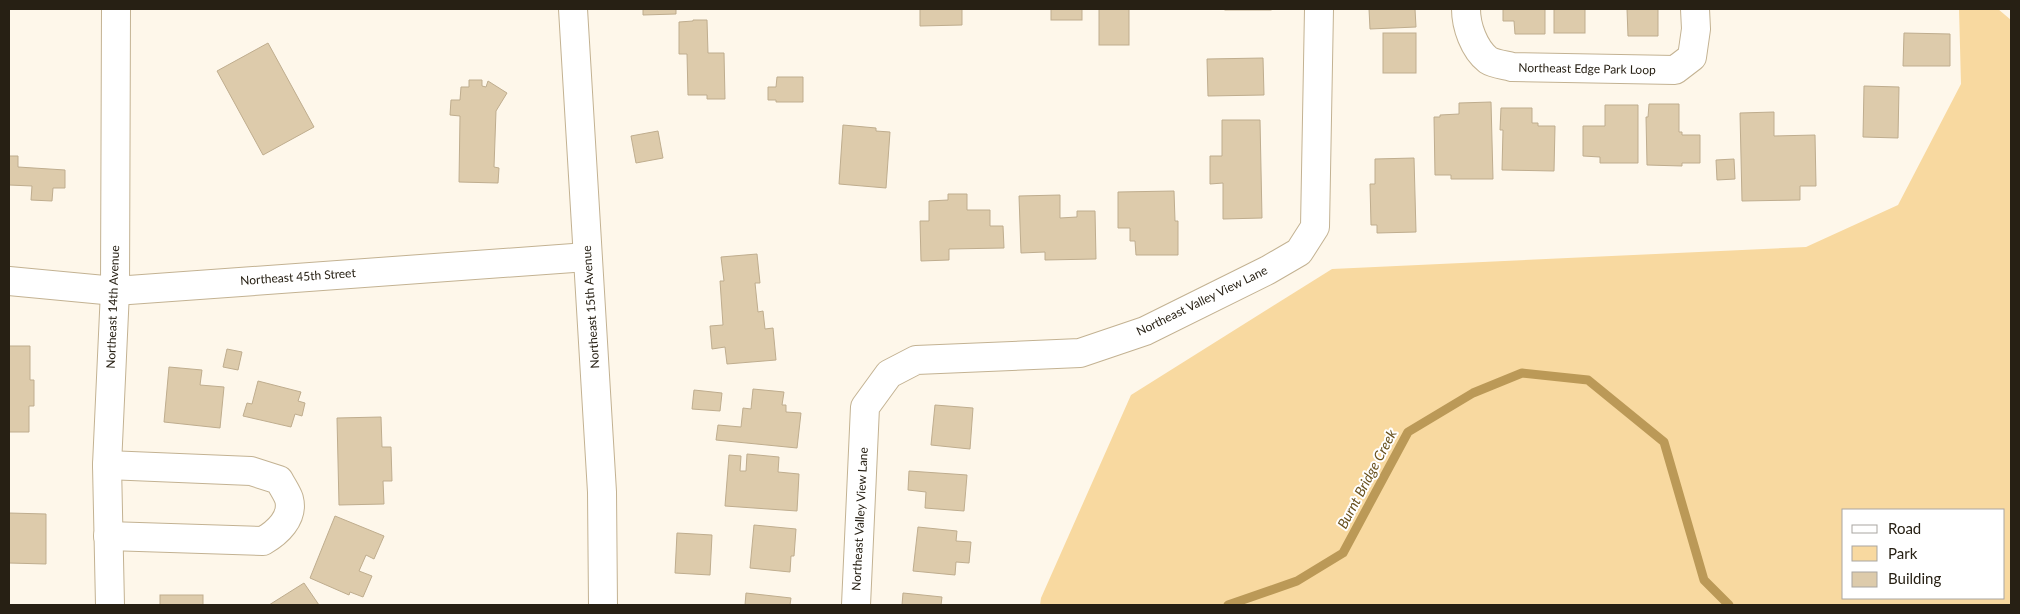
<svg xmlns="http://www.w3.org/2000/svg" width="2020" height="614" viewBox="0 0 2020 614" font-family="Lato,sans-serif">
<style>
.green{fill:#f8d9a0;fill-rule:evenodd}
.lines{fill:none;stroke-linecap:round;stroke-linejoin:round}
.stream{stroke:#bb9957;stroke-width:9}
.building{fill:#ddcbab;stroke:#bfad8e}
.minor-casing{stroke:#c3b292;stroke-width:30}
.minor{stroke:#fff;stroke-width:28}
.labels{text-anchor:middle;stroke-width:4;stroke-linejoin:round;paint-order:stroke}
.street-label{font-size:12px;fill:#272014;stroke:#fff}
.water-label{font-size:14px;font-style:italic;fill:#68501d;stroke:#fff}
</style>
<rect width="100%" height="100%" fill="#fef7ea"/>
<path class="green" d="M1959 9H1998L2011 20V605H1040L1041 598 1131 395 1332 269 1806 247 1898 205 1961 84ZM1844 510H2004V598H1844Z"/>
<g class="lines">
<polyline class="stream" points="1228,605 1297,581 1343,553 1408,432 1473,393 1522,373 1588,380 1664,442 1704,580 1729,605"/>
</g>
<g class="building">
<polygon points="643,9 676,9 676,14 643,15"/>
<polygon points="920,9 962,9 962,25 920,26"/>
<rect x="1051" y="9" width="31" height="11"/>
<rect x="1099" y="9" width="30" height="36"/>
<rect x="1225" y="9" width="46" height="1"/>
<polygon points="1369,9 1415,9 1416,27 1370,29"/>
<polygon points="1497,9 1545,9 1545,34 1515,34 1514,21 1503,21 1503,9"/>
<rect x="1554" y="9" width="31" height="24"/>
<polygon points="1627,9 1658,9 1658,36 1628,36"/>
<polygon points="693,20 707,20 708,53 724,53 725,99 707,99 707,95 688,95 687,54 679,54 679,22 693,21"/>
<rect x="1383" y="33" width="33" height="40"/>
<polygon points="1904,33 1950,34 1950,66 1903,66"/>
<polygon points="268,43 314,127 263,155 217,71"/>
<polygon points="1263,58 1264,95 1208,96 1207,59"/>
<polygon points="777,77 803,77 803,102 776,102 776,100 768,100 768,87 776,87"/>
<polygon points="469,80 482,80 482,86 486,87 488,81 507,93 496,111 494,167 499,168 498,183 459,182 460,116 450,115 451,100 460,100 461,87 469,87"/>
<polygon points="1864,86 1899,87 1898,138 1863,137"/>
<polygon points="1491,102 1493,179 1451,179 1451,175 1435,175 1434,117 1440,117 1440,115 1459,114 1459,103"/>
<polygon points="1649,104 1679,104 1679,132 1682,132 1682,135 1700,135 1700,163 1682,163 1682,166 1647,165 1646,117 1648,117"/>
<polygon points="1605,105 1638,105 1638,163 1600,163 1600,157 1583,156 1583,126 1605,126"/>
<polygon points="1501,108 1532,108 1532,123 1538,123 1538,126 1555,126 1554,171 1502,170 1503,130 1500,130"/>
<polygon points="1774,112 1774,136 1815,135 1816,186 1800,186 1800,200 1742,201 1740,113"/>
<polygon points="1222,120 1260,120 1262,218 1223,219 1223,183 1210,184 1210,156 1222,156"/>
<polygon points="843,125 876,128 876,131 890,132 886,188 839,184"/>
<polygon points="658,131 663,158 636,163 631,136"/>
<polygon points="9,156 18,156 18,167 65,170 65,188 53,188 52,201 31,200 32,186 9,185"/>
<polygon points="1414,158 1416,232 1377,233 1377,225 1371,225 1370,184 1375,184 1375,159"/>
<polygon points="1734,159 1735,179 1717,180 1716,160"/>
<polygon points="1174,191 1175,221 1178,221 1178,255 1136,255 1135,241 1130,241 1130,228 1118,228 1118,192"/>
<polygon points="948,194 967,194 967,210 990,210 990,226 1003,226 1004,248 949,249 949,260 921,261 920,221 929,221 929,201 948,200"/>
<polygon points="1060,195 1060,218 1077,217 1077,211 1095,211 1096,259 1045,260 1045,252 1021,253 1019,196"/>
<polygon points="757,254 760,283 755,283 758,312 763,311 765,329 773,328 776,360 727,364 725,347 712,349 710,326 723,325 720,281 724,281 721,257"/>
<polygon points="9,346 30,346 30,380 34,380 34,406 29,406 29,432 9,432"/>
<polygon points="227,349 242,352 238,370 223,367"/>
<polygon points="169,367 202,370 200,385 224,387 220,428 164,422"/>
<polygon points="258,381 301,392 298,401 305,403 302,416 295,414 291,427 243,416 247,403 252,404"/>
<polygon points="753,389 784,392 782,405 786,405 786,412 801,413 797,448 716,440 718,425 741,427 743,408 751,409"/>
<polygon points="694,390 722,393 720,411 692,409"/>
<polygon points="935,405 973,408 970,449 931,445"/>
<polygon points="381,417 382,447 391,447 392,481 383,481 384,504 339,505 337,418"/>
<polygon points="747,454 779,457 778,472 799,474 797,511 725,506 729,455 741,456 740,471 746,471"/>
<polygon points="909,471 967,475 964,511 925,508 926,492 908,490"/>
<polygon points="9,513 46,514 46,564 9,563"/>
<polygon points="335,516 384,536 374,559 366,555 359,571 372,576 363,597 350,592 349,595 310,578"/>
<polygon points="754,525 796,529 794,556 791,556 790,572 750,568"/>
<polygon points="918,527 957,531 956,541 971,542 969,563 956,562 955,575 913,571"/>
<polygon points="677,533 712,535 710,575 675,573"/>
<polygon points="304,583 319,605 269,605"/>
<polygon points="746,593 791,598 790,605 745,605"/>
<polygon points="903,593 942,597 941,605 902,605"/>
<rect x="160" y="595" width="43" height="10"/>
</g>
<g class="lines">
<defs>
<g id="minor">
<polyline points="573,9 602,492 603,605"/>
<path d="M1466 9C1466 26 1474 49 1488 60 1494 64 1505 65 1512 67L1675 70 1692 57 1696 29 1695 9"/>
<polyline points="9,281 115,291 587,257"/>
<path d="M107 465 251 471 279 480C282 486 287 493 289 499 294 518 277 533 263 541L108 536"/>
<polyline points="110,605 107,465 115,291 116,9"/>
<polyline points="856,605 865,407 889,374 916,360 1080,353 1145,331 1268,270 1299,252 1315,227 1319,9"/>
</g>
</defs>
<use href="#minor" class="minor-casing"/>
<use href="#minor" class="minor"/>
</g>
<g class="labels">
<g class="street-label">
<text transform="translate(1587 69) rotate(1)" y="4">Northeast Edge Park Loop</text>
<text transform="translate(298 277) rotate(-4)" y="4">Northeast 45th Street</text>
<text transform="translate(1202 301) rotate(-26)" y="4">Northeast Valley View Lane</text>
<text transform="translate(113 307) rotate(-88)" y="4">Northeast 14th Avenue</text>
<text transform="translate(591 307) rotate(-94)" y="4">Northeast 15th Avenue</text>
<text transform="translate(860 519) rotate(-87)" y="4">Northeast Valley View Lane</text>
</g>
<g class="water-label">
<text transform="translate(1367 479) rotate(-62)" y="5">Burnt Bridge Creek</text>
</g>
</g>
<rect width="2020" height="614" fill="none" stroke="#272014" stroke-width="20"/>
<rect x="1842" y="509" width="162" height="90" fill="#ffffff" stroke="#a9a6a1"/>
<rect x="1852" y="525" width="25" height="8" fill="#ffffff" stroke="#a9a6a1"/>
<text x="1888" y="534" font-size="15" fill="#272014">Road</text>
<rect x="1852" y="546" width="25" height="15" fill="#f8d9a0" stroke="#a9a6a1"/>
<text x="1888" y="559" font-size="15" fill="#272014">Park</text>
<rect x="1852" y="572" width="25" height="15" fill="#ddcbab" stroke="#a9a6a1"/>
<text x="1888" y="584" font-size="15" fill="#272014">Building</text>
</svg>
